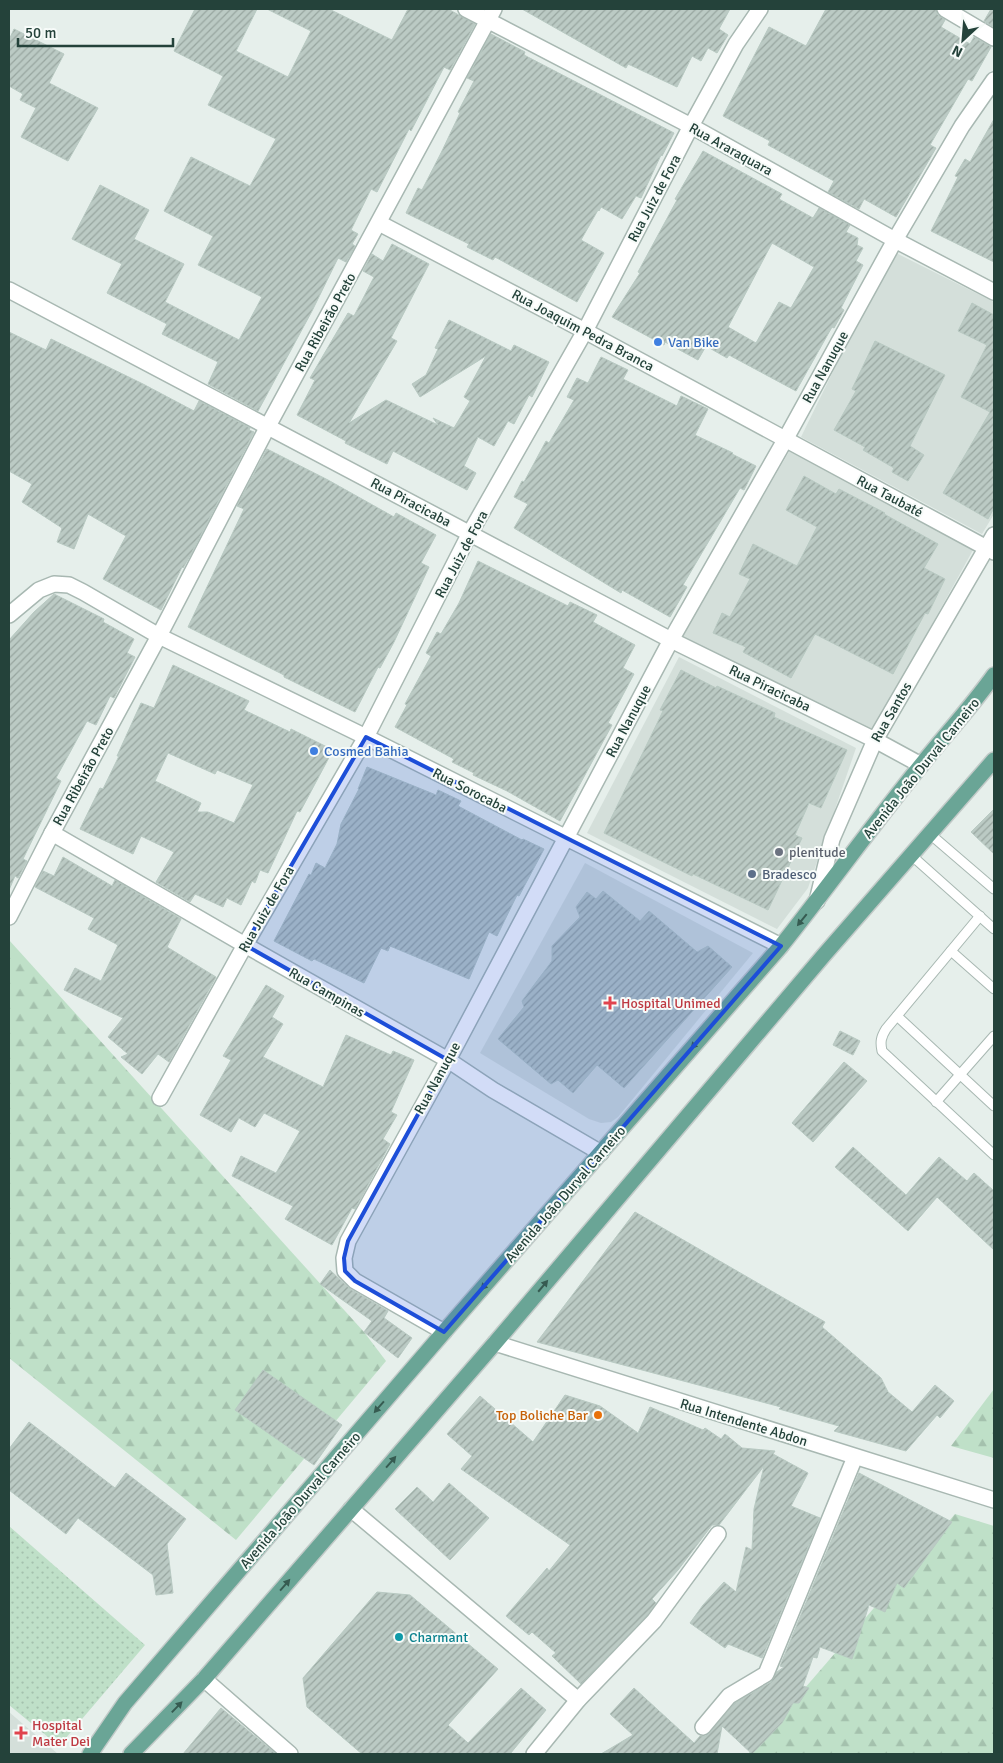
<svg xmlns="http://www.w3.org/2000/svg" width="1003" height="1763" viewBox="0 0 1003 1763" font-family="Signika,sans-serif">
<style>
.built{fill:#d4dfda}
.grass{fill:url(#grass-dots)}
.forest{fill:url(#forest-firs)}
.building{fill:url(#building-hatch);stroke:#b8c9c2;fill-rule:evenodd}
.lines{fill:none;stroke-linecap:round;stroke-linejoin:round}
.service-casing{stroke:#a8b8b2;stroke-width:11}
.minor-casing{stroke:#a8b8b2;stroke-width:18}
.tertiary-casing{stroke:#a8b8b2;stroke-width:18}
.primary-casing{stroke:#c2cac8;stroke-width:18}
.service{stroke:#fff;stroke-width:9}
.minor{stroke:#fff;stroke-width:15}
.tertiary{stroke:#fff;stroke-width:15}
.primary{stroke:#6aa596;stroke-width:15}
.oneway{fill:#365b51}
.marked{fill:#1d4ed8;fill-opacity:0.2;stroke:#1d4ed8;stroke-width:4;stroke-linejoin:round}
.shop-dot{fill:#3f7fe0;stroke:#f7fbf9;stroke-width:2}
.worship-dot{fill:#6b7280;stroke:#f7fbf9;stroke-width:2}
.service-dot{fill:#5c6f8a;stroke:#f7fbf9;stroke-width:2}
.health-dot{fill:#e0444e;stroke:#f7fbf9;stroke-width:2}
.food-dot{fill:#e8710a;stroke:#f7fbf9;stroke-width:2}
.culture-dot{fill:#0f9aa8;stroke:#f7fbf9;stroke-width:2}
.labels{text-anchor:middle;stroke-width:4;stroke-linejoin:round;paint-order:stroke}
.street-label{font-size:14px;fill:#24423a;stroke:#f7fbf9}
.shop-label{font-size:14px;fill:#366cbe;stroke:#f7fbf9;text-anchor:start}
.worship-label{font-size:14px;fill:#5b616d;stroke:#f7fbf9;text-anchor:start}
.service-label{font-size:14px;fill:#4e5e75;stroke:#f7fbf9;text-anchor:start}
.health-label{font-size:14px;fill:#be3a42;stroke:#f7fbf9;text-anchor:start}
.food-label{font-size:14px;fill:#c56008;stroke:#f7fbf9;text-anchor:end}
.culture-label{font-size:14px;fill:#0d838f;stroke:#f7fbf9;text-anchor:start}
</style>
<defs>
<pattern id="grass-dots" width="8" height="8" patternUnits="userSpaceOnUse" patternTransform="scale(1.25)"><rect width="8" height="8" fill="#bfe0c8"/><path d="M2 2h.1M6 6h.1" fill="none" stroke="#a4c1ad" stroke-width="1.8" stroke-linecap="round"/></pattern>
<pattern id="forest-firs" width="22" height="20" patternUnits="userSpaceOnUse" patternTransform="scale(1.25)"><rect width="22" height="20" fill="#bfe0c8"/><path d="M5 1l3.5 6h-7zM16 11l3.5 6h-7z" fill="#a4c1ad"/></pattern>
<pattern id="building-hatch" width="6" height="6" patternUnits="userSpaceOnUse" patternTransform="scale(1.25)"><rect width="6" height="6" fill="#bbcac4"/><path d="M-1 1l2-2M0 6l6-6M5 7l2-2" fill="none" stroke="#98a6a0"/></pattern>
</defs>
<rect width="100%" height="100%" fill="#e6efeb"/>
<g class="built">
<polygon points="892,251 994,302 994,514 982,534 801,437"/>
<polygon points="790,450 973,550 872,733 681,637"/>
<polygon points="679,657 856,748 808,888 777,929 587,833"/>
<polygon points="585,863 753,953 618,1117 611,1122 601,1123 589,1119 480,1053"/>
<polygon points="9,1712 58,1754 9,1754"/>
</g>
<polygon class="grass" points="9,1526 145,1645 59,1746 9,1705"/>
<g class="forest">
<polygon points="9,940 364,1332 386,1361 236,1540 9,1358"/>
<polygon points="994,1389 994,1458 951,1446"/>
<polygon points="955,1514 994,1526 994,1754 748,1754"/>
</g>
<g class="building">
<polygon points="195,9 257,9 236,51 288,77 311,31 267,9 329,9 392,40 408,9 448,9 475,24 450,70 444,67 411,131 409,129 377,192 371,189 351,230 358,234 352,244 355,246 346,262 338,258 312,311 258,411 208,384 218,362 162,334 167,324 107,293 122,264 72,239 100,185 149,210 134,239 184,264 165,302 239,340 262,297 198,265 213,236 164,211 191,157 250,186 276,139 208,105 223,76 174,51"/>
<polygon points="522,9 730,9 719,29 728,35 717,53 708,48 701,61 692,56 677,87 628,64 626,68"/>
<polygon points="826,9 936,9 937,14 945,20 941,27 970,44 974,37 991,47 972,81 968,79 930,145 936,148 896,217 864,199 859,209 828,192 834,181 768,145 770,141 723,116 769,27 806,46"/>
<polygon points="991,9 994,9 994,27 984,21"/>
<polygon points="14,29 64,54 49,83 98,108 68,161 21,137 36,108 20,100 23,94 9,86 9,40"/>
<polygon points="491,34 525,52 524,55 674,133 662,156 661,155 641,198 636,196 622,219 601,207 599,211 598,210 581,240 604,253 577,302 495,257 493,260 467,247 469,244 406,213 418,188 422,190 441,153 460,113 458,112 474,81 467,78"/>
<polygon points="994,119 994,262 931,231 958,177 955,176 965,159 970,162"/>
<path d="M703 151 782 194 779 199 813 218 819 208 850 225 846 232 858 238 857 245 863 248 856 261 863 265 841 308 844 310 834 328 832 327 796 391 729 355 727 358 706 346 698 360 665 342 664 345 612 317 640 273 638 272 677 200 675 199ZM772 243 814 267 791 308 779 302 756 343 728 327Z"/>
<polygon points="392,244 429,264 391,338 397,341 349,423 386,400 438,425 433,418 454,428 470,401 464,397 486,356 420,397 412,384 426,375 438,349 435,348 449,320 511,351 514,345 549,362 532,397 529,395 514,424 508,421 494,446 478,437 464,466 476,473 467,490 393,451 387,464 345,443 346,441 297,415 315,380 310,378 348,313 354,316 374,277 363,271 372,254 383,261"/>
<polygon points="972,303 994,315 994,508 988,519 943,493 990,412 961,397 987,345 958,331"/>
<polygon points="9,332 46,350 51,339 143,384 194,411 199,401 250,428 249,430 254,432 191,554 183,568 182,567 161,610 103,579 126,536 88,514 74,549 57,542 62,528 22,502 32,484 9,471"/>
<polygon points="875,341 945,375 910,446 924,455 908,481 892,472 894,468 863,450 865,447 834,430 856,391 852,389"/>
<polygon points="601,357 628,370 623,379 677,406 681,396 708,409 695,435 733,453 732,454 756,466 744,490 740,488 683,585 687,587 670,617 622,590 621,593 514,528 528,504 514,497 522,481 524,482 546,441 549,443 574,400 567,397 577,378 588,383"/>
<polygon points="267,449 328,480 394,517 396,513 436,535 421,563 429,567 394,642 380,668 378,667 355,712 284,677 284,675 188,627 244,509 237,506"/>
<polygon points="804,476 836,494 839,489 885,513 884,514 938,544 924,568 945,579 928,614 925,613 893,674 815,634 791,678 743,652 746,647 713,633 722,613 730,617 750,579 739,574 753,544 797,566 817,527 786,510"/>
<polygon points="478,561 568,606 570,602 597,615 593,622 635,645 623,668 634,674 608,723 612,725 560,821 507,791 473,775 474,773 452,762 454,759 395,727 407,705 405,704 431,656 426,653 437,632 441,634 459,603"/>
<polygon points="54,594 104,619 103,622 134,639 127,653 135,657 114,698 110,696 96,725 87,721 56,778 61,781 23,859 27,861 18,878 15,876 9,890 9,640 34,612"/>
<path d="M173 665 249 701 244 710 290 732 291 729 333 750 300 812 297 811 268 873 260 870 255 883 252 881 241 905 227 898 223 907 195 894 190 902 156 882 174 852 141 836 133 854 80 829 100 788 103 789 119 756H117L141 703 154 708ZM168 753 215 774 217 770 253 785 234 823 208 812H197L201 803 155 781Z"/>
<polygon points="681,670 716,688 717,686 775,713 774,717 847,750 821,808 809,803 795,835 802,838 768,910 693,874 692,876 604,833 663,711 660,710"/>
<polygon points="367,767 436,795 438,790 461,801 458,806 522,840 523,839 544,849 519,896 517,895 497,936 489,932 469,979 390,946 388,951 381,948 364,983 314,959 312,961 274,941 309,874 311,875 316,863 325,868 337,844 341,824 359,789 358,789"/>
<polygon points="994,809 994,854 971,832"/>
<polygon points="63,857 112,886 115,880 181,919 167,947 216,977 169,1062 158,1054 142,1074 121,1057 128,1054 108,1037 123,1018 64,990 75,968 101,981 118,945 88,929 94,918 35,887 43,871 54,876"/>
<polygon points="603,891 640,921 649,911 697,952 708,946 732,967 624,1088 597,1065 573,1093 558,1080 551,1084 498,1039 524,1007 522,1001 552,961 552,946 580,917 576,907 587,892 596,899"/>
<polygon points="266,985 284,996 272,1017 283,1024 263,1057 323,1087 346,1035 391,1055 393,1051 414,1060 391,1112 397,1115 383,1139 390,1144 355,1209 352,1208 332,1245 285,1219 293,1206 232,1176 241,1156 276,1173 300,1131 264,1113 255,1127 239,1118 231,1132 200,1115 231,1060 223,1056"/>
<polygon points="840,1031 860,1041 853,1055 833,1045"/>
<polygon points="844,1062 867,1081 813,1142 792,1123"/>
<polygon points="853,1147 906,1195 939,1157 967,1181 974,1173 994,1191 994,1250 937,1197 908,1231 835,1167"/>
<polygon points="635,1212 825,1322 822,1327 881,1378 888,1392 912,1412 935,1385 954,1401 940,1418 937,1415 906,1451 834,1431 839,1426 779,1409 781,1407 537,1342"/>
<polygon points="330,1270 350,1289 388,1311 384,1318 412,1338 398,1358 364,1332 372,1321 320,1284"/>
<polygon points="263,1370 342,1425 314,1465 235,1410"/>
<polygon points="565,1395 600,1406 638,1433 650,1407 703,1430 705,1428 721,1439 725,1434 742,1448 775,1451 773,1454 808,1473 791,1506 820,1518 762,1658 728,1644 725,1648 690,1623 703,1605 724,1582 736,1592 746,1547 752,1550 754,1509 764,1466 719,1525 712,1525 678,1570 652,1599 656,1603 647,1615 581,1684 552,1656 556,1653 532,1632 529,1635 506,1616 547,1568 549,1571 570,1545 461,1469 472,1456 447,1434 480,1396 533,1442"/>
<polygon points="29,1422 115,1488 126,1473 186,1519 167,1544 173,1593 156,1595 153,1575 78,1518 66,1534 9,1490 9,1449"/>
<polygon points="859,1473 952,1522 904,1588 897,1583 885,1612 869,1605 852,1659 820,1647 817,1658 813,1657 803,1686 809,1688 799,1703 793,1703 782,1723 752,1754 722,1726 717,1754 601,1754 633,1735 610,1714 634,1688 694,1743 700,1736 706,1736 710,1733 735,1703 771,1682 777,1672 784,1667 780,1666"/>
<polygon points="449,1483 489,1518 450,1560 395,1509 417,1487 433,1502"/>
<polygon points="377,1592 410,1595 498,1669 448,1725 468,1743 521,1688 546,1710 510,1754 362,1754 307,1707 303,1678"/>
<polygon points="221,1708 276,1754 183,1754"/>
</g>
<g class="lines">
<defs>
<g id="service">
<polyline points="930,834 994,889"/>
<polyline points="911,855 994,929"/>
<path d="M980 916 886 1029C881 1037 880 1042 882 1051L994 1155"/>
<polyline points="951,951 994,989"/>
<polyline points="897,1016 994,1106"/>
<polyline points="936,1102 994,1036"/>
</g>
<g id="minor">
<polyline points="466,9 691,126 895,240 994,292"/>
<polyline points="945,9 994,38"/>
<polyline points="379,223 585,331 994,552"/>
<polyline points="9,290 671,640 875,740 921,765"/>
<polyline points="9,615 39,590 54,584 69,585 83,592 159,636 366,737 781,946"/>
<polyline points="52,833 245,945 448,1060 493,1090 601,1153"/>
<polyline points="817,901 832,839 875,740 994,535"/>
<polyline points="9,917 52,833 159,636 268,426 494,9"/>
<polyline points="160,1098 245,945 366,737 470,533 585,331 691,126 736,44 760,9"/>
<polyline points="444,1332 355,1281 345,1271 344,1258 348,1241 448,1060 671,640 785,440 895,240 962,126 994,80"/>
<polyline points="351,1509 578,1700"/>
<polyline points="204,1679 290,1754"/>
<polyline points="703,1727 729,1696 766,1674 855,1457"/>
<polyline points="534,1754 578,1700 654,1621 718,1534"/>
</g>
<polyline id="tertiary" points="495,1343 994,1500"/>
<g id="primary">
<path d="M90 1754 125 1703 444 1332 781 946C829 886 873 824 922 764 946 734 972 706 994 675"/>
<polyline points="131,1754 204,1679 495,1343 824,955 994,760"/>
</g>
</defs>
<use href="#service" class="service-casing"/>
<use href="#minor" class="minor-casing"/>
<use href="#tertiary" class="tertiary-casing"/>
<use href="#primary" class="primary-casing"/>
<use href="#service" class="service"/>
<use href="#minor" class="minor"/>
<use href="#tertiary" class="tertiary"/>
<use href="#primary" class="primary"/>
</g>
<defs><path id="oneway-solid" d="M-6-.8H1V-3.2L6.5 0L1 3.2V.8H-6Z" transform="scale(1.25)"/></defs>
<g class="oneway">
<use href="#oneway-solid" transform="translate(802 920) rotate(129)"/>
<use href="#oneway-solid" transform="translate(696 1043) rotate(131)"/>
<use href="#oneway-solid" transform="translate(486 1284) rotate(131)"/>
<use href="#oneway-solid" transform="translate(543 1286) rotate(-50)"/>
<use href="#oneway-solid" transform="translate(379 1407) rotate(131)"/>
<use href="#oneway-solid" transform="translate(391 1462) rotate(-49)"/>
<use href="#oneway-solid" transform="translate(285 1585) rotate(-49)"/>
<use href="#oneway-solid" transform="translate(177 1707) rotate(-46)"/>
</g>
<path class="marked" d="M366 737 781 946 444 1332 355 1281 345 1271 344 1258 348 1241 448 1060 245 945Z"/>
<g class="shop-dot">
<circle cx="658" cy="342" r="5"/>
<circle cx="314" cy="751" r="5"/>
</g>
<circle class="worship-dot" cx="779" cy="852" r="5"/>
<circle class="service-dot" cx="752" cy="874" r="5"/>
<g class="health-dot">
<path d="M607.5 995.5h5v5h5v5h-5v5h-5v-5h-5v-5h5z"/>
<path d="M18.5 1725.5h5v5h5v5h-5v5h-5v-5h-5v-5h5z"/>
</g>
<circle class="food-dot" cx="598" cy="1415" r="5"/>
<circle class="culture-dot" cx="399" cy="1637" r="5"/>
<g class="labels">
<g class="street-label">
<text transform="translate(731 149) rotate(29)" y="5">Rua Araraquara</text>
<text transform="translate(654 198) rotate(-62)" y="5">Rua Juiz de Fora</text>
<text transform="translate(325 322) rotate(-61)" y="5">Rua Ribeirão Preto</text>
<text transform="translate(583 330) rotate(28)" y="5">Rua Joaquim Pedra Branca</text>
<text transform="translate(825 367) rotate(-61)" y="5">Rua Nanuque</text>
<text transform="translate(890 496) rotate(28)" y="5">Rua Taubaté</text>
<text transform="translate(411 502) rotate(28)" y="5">Rua Piracicaba</text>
<text transform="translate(461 554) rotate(-62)" y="5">Rua Juiz de Fora</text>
<text transform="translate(770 688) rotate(26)" y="5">Rua Piracicaba</text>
<text transform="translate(891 712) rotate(-60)" y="5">Rua Santos</text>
<text transform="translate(628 721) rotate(-62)" y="5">Rua Nanuque</text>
<text transform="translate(921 768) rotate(-51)" y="5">Avenida João Durval Carneiro</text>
<text transform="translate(83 776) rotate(-61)" y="5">Rua Ribeirão Preto</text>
<text transform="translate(470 790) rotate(27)" y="5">Rua Sorocaba</text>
<text transform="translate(266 909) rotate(-60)" y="5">Rua Juiz de Fora</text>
<text transform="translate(327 992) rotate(30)" y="5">Rua Campinas</text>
<text transform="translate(437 1078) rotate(-61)" y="5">Rua Nanuque</text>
<text transform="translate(565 1194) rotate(-49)" y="5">Avenida João Durval Carneiro</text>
<text transform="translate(744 1422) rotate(17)" y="5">Rua Intendente Abdon</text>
<text transform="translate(300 1500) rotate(-49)" y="5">Avenida João Durval Carneiro</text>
</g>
<g class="shop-label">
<text x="668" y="347">Van Bike</text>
<text x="324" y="756">Cosmed Bahia</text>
</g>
<g class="worship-label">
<text x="789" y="857">plenitude</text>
</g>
<g class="service-label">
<text x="762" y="879">Bradesco</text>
</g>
<g class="health-label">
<text x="621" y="1008">Hospital Unimed</text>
<text x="32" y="1730">Hospital<tspan x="32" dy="16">Mater Dei</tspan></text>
</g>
<g class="food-label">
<text x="588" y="1420">Top Boliche Bar</text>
</g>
<g class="culture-label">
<text x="409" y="1642">Charmant</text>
</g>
</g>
<rect width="1003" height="1763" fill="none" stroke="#24423a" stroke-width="20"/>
<g transform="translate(963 40) rotate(206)" stroke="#f7fbf9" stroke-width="4" paint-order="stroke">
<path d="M0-4L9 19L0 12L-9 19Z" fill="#24423a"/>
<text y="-8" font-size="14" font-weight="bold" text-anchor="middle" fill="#24423a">N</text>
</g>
<path d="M18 38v8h155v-8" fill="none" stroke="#24423a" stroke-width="2.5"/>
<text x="25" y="38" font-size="15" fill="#24423a" stroke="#f7fbf9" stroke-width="4" paint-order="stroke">50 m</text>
</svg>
